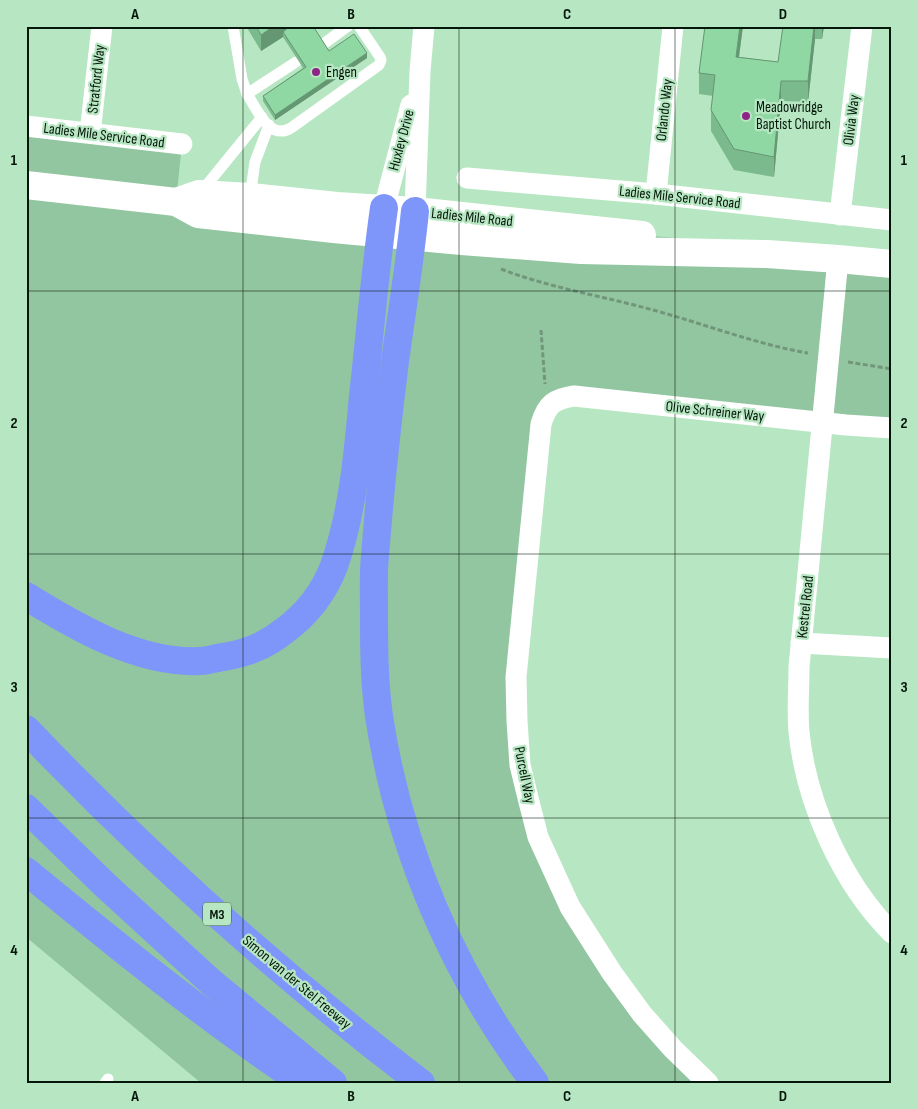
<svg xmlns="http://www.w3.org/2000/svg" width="918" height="1109" viewBox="0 0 918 1109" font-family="'Sofia Sans Condensed',sans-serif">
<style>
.green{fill:#92c6a0}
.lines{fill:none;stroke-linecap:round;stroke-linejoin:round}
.path{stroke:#72967b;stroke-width:3;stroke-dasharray:5 2.5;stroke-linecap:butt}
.lane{stroke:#fff;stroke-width:11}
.street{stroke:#fff;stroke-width:21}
.secondary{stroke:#fff;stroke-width:28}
.highway{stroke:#7e95fa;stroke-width:28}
.wall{fill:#7bba8c}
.shaded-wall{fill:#649772}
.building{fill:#8fd8a3;stroke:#649772}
.grid{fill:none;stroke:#05160a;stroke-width:1;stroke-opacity:0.55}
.poi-dot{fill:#902386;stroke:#b7e7c2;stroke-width:2}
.labels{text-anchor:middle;stroke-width:4.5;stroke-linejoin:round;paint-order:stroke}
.shield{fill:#b7e7c2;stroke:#3a5541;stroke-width:1}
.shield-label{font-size:14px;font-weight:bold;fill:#05160a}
.poi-label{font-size:15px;fill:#05160a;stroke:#b7e7c2;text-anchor:start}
.street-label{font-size:15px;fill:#05160a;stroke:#b7e7c2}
.neatline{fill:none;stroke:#05160a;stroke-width:2}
.grid-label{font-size:16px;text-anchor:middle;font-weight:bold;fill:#05160a}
</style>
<rect width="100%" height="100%" fill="#b7e7c2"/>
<polygon class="green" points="26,126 182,144 176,202 633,234 716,242 892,264 892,428 574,396 545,413 520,765 570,907 708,1083 201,1083 26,937"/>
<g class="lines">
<g class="path">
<path d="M501 269C550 288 603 296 653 310 705 324 755 344 808 353"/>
<polyline points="541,330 545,384"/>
<polyline points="848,362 892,369"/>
</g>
<g class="lane">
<polyline points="233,26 242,79 247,94"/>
<polyline points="322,45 348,26"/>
<path d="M296 62 247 94C257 109 269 141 291 128L379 65 381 60 380 57 359 26"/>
<polyline points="201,192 262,117"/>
<polyline points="250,197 255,162 269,125"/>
<polyline points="105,1083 108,1079"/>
</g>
<g class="street">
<polyline points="26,126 182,144"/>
<polyline points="90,133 102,26"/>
<polyline points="467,178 656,194 892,220"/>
<polyline points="656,194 673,26"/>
<polyline points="384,208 411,105"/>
<polyline points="415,211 420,71 424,26"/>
<polyline points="840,215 862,26"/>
<path d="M838 259 799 667C799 689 797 711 799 732 806 803 842 883 892 933"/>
<polyline points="801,643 892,648"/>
<path d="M708 1083 673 1049 642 1014 612 973 570 907 538 837 529 802 520 765 517 721 516 677 541 424C547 404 554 399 574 396L846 425 892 428"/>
</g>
<g class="secondary">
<polyline points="26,185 176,202 198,214 334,229 462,241 581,250 767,254 838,259 892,264"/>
<polyline points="176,202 199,194 250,197 337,206 415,211 642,235"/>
</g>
<g class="highway">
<path d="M415 211C410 261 402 311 395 361 387 425 380 491 375 556 373 574 374 593 374 611 374 646 374 681 379 716 399 849 454 976 535 1083"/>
<path d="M26 596C76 627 139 664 200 661 208 661 215 658 223 657 247 653 265 646 284 631 306 615 324 592 334 566 353 512 358 452 363 396 370 333 375 271 384 208"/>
<path d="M26 729C148 857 281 976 421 1083"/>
<polyline points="26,808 105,885 211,982 333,1083"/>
<path d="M26 871C116 945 206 1018 303 1083"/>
</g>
</g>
<g class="wall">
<polygon points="246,26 313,26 329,51 367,58 275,120 263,101 263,96 303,68 283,37 261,51"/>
<polygon points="705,26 743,26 739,57 778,62 783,26 824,26 822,39 815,39 808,102 781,101 774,177 734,170 711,131 711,110 713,96 699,94 699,73"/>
</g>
<g class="shaded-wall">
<polygon points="274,26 299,26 283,32 283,37 261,51 261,35"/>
<polygon points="740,26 743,26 736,78 736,57"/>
<polygon points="814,26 815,26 815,39 808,102 808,81"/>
<polygon points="822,26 824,26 822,39"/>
<polygon points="367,53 367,58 275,120 275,115"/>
<polygon points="781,81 781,101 774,177 774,157"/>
</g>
<g class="building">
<polygon points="256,26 274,26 261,35"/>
<polygon points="290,26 313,26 329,51 354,34 367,53 275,115 263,96 306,67 283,32"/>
<polygon points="705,26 740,26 736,57 778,62 783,26 814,26 808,81 781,81 774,157 734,149 711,110 715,75 699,73"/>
</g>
<path class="grid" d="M243 26V1083M459 26V1083M675 26V1083M26 291H892M26 554H892M26 818H892"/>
<g class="poi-dot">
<circle cx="316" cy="72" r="5"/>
<circle cx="746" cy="116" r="5"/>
</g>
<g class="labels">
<rect class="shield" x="203" y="902.5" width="28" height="23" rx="4"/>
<g class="shield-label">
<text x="217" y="919">M3</text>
</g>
<g class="poi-label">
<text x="326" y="77">Engen</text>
<text x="756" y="112">Meadowridge<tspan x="756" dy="17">Baptist Church</tspan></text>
</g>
<g class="street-label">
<text transform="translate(96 79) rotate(-84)" y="5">Stratford Way</text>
<text transform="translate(664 110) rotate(-84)" y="5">Orlando Way</text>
<text transform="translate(851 120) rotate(-83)" y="5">Olivia Way</text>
<text transform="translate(104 135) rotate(7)" y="5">Ladies Mile Service Road</text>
<text transform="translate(401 140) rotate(-75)" y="5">Huxley Drive</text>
<text transform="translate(680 197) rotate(6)" y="5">Ladies Mile Service Road</text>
<text transform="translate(472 217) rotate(6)" y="5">Ladies Mile Road</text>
<text transform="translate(715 411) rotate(6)" y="5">Olive Schreiner Way</text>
<text transform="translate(805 607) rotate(-84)" y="5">Kestrel Road</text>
<text transform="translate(525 775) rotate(79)" y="5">Purcell Way</text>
<text transform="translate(297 982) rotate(40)" y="5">Simon van der Stel Freeway</text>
</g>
</g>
<rect width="918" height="1109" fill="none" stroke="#b7e7c2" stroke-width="55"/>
<rect x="28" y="28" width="862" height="1054" class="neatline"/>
<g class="grid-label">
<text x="135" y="19">A</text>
<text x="351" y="19">B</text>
<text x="567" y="19">C</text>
<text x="783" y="19">D</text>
<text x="14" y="165">1</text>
<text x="904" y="165">1</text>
<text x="14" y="428">2</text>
<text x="904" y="428">2</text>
<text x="14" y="692">3</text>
<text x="904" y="692">3</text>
<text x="14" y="955">4</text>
<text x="904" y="955">4</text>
<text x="135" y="1101">A</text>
<text x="351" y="1101">B</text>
<text x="567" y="1101">C</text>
<text x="783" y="1101">D</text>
</g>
</svg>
